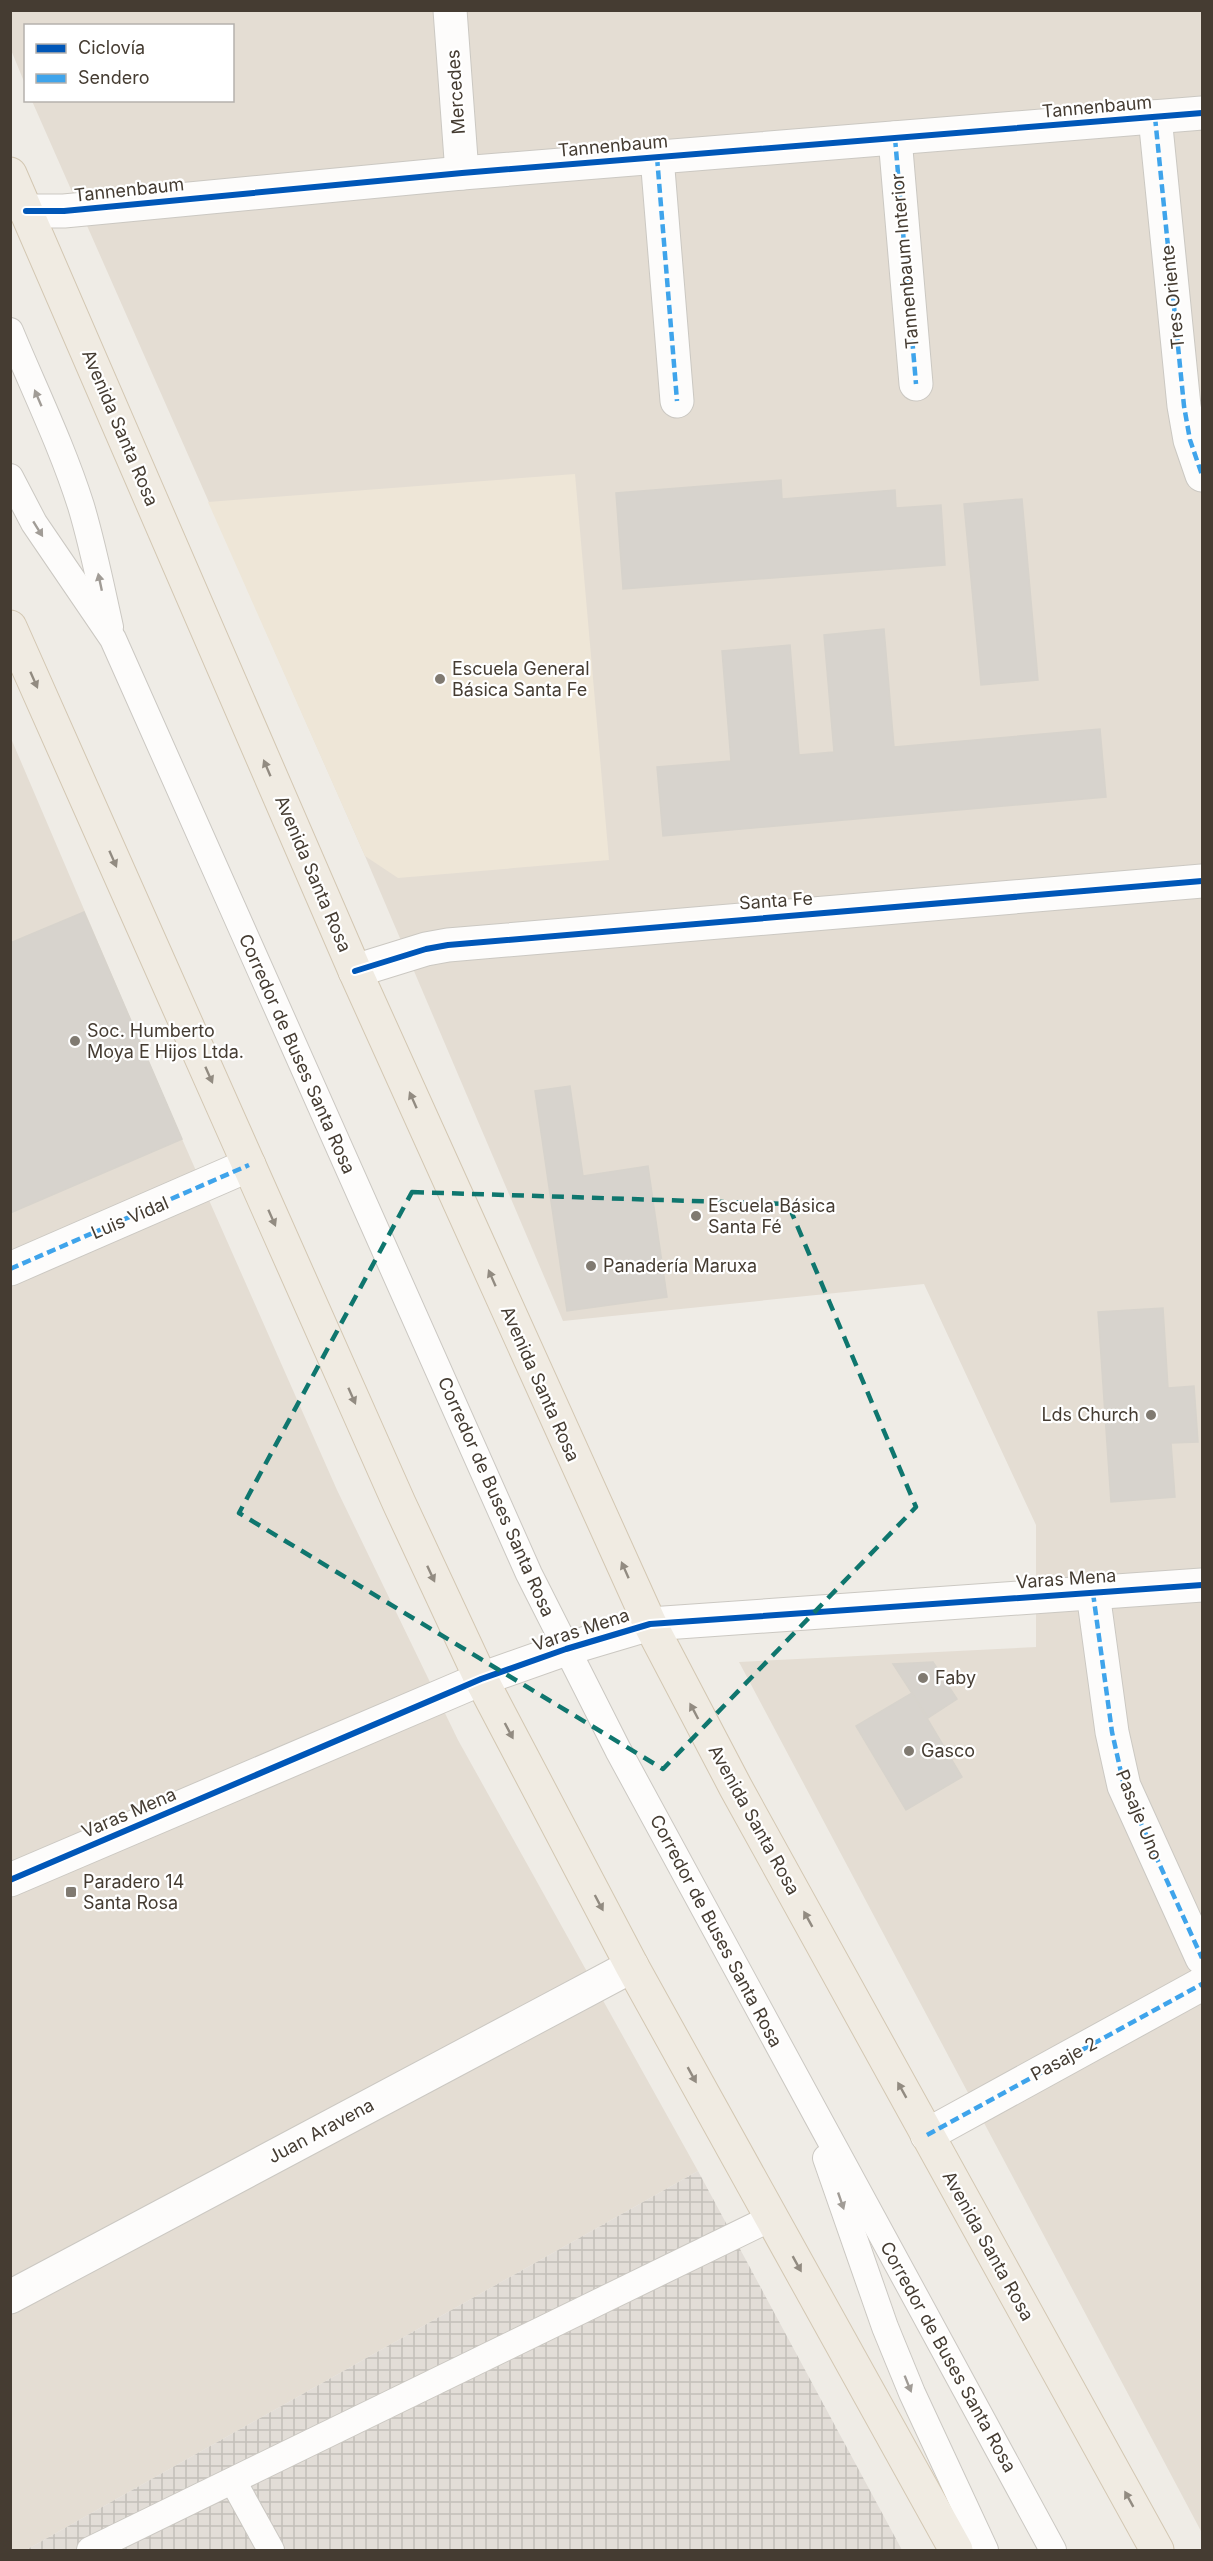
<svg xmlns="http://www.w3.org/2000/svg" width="1213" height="2561" viewBox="0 0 1213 2561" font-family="Inter,sans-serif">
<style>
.residential{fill:#e4ddd3}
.industrial{fill:url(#industrial-grid)}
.education{fill:#eee6d7}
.building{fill:#d7d3cd;stroke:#d7d3cc;stroke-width:1.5}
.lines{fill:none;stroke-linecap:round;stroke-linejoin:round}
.service-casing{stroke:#cbc8c2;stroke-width:28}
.minor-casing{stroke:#cbc8c2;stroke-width:35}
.tertiary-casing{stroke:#cbc8c2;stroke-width:35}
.primary-casing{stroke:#d3c7b2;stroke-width:35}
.service{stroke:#fdfcfb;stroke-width:26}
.minor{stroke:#fdfcfb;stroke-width:33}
.tertiary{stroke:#fdfcfb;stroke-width:33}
.primary{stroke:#f0ebe2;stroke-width:33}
.quiet{stroke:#3fa4eb;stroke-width:4.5;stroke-dasharray:9 4.5;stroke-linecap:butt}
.cycleway-casing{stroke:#fff;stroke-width:10}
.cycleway{stroke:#0057b8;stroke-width:6}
.oneway{fill:#a19c96}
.oneway2{fill:#928b81}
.marked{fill:none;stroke:#0f766e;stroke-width:4.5;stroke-dasharray:12 8;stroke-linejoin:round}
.poi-dot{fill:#807a71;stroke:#fff;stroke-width:2}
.labels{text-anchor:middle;stroke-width:4.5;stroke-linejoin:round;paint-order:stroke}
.street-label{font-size:18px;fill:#453c32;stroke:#fff}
.poi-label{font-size:18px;fill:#453c32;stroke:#fff;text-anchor:start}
</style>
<defs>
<pattern id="industrial-grid" width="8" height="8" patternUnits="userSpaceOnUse" patternTransform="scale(1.5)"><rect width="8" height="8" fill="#e2ddd7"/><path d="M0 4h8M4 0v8" fill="none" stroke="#c3bfb9"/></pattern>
</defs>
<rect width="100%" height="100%" fill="#efece6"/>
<g class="residential">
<polygon points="10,11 1202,11 1202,2533 739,1662 1036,1647 1036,1525 924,1284 563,1321 365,856 32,101 232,100 232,26 26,26 25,84 11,50"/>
<polygon points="10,736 182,1139 337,1490 458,1740 698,2171 26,2550 10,2550"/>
</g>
<polygon class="industrial" points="698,2171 902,2550 26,2550"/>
<polygon class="education" points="575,474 609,860 398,878 365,856 208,502"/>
<g class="building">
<polygon points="781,480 782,499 895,490 896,508 941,505 945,565 623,589 616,493"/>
<polygon points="1022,499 1038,680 981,685 964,504"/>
<polygon points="884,629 894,747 1100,729 1106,797 663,836 657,767 731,761 722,651 790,645 799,755 834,752 824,635"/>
<polygon points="84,912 182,1139 10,1213 10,943"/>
<polygon points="570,1086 583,1176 648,1166 667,1297 567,1311 535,1091"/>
<polygon points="1163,1308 1168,1388 1194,1386 1198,1442 1171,1443 1175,1497 1111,1502 1098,1312"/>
<polygon points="933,1662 957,1699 928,1718 893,1664"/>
<polygon points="912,1693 962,1777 906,1810 856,1726"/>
</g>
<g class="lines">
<defs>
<g id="service">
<path d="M10 331C34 389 62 446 81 506 93 546 101 587 110 627"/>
<polyline points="10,477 34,523 113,639 529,1574 618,1750 1053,2550"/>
<polyline points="826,2158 885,2327 912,2393 985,2550"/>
<polyline points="233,2481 271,2550"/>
<polyline points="90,2550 771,2218"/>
</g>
<g id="minor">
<polyline points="450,10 462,173"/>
<polyline points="1155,117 1184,406 1190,440 1202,475"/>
<polyline points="895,138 916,384"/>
<polyline points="657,157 677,401"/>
<polyline points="26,211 64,211 462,173 1202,113"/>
<polyline points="355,971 426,949 448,945 1202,881"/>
<polyline points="10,1269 249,1165"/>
<polyline points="1093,1593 1112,1732 1124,1786 1202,1958"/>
<polyline points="927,2135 1202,1984"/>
<polyline points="10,2297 632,1966"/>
</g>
<polyline id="tertiary" points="10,1880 481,1679 566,1649 650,1624 1202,1585"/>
<g id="primary">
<polyline points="10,174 355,971 650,1624 736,1788 1157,2550"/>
<polyline points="10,627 399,1503 481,1679 632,1966 956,2550"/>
</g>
</defs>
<use href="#service" class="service-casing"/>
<use href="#minor" class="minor-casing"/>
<use href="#tertiary" class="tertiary-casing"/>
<use href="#primary" class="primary-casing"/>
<use href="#service" class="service"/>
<use href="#minor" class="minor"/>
<use href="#tertiary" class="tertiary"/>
<use href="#primary" class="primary"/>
<g class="quiet">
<polyline points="1155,117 1184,406 1190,440 1202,475"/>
<polyline points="895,138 916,384"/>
<polyline points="657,157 677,401"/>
<polyline points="10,1269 249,1165"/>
<polyline points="1093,1593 1112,1732 1124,1786 1202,1958"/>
<polyline points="927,2135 1202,1984"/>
</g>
<defs>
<g id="cycleway">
<polyline points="26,211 64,211 462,173 1202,113"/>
<polyline points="355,971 426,949 448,945 1202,881"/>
<polyline points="10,1880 481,1679 566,1649 650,1624 1202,1585"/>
</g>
</defs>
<use href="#cycleway" class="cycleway-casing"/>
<use href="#cycleway" class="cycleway"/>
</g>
<defs><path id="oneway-solid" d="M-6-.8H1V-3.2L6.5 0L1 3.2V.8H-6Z" transform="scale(1.5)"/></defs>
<g class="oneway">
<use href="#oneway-solid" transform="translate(38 398) rotate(-113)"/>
<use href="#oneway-solid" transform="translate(38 529) rotate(58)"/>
<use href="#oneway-solid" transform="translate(100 582) rotate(-102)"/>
<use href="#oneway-solid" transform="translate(841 2201) rotate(71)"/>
<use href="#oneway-solid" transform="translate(908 2384) rotate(68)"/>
</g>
<g class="oneway2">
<use href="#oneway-solid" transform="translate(34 680) rotate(66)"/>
<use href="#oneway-solid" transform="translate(267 768) rotate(-113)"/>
<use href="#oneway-solid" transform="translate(113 859) rotate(66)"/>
<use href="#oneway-solid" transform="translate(209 1075) rotate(66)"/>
<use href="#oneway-solid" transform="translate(413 1100) rotate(-114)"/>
<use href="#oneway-solid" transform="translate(272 1218) rotate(66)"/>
<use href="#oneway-solid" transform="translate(492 1278) rotate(-114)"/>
<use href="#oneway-solid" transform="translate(352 1396) rotate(66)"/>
<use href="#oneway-solid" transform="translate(625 1570) rotate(-114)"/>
<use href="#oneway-solid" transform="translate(431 1574) rotate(65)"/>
<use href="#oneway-solid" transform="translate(694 1711) rotate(-118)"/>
<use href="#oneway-solid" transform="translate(509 1731) rotate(62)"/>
<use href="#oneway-solid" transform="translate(599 1903) rotate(62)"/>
<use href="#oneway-solid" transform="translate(808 1919) rotate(-119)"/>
<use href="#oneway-solid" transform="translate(692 2075) rotate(61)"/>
<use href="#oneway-solid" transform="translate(902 2090) rotate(-119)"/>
<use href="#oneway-solid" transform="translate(797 2264) rotate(61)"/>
<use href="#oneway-solid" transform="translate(1129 2499) rotate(-119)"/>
</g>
<path class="marked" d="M412 1192 788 1204 916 1507 663 1769 239 1513Z"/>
<g class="poi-dot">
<circle cx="440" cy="679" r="6"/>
<circle cx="75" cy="1041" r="6"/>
<circle cx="696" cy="1216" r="6"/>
<circle cx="591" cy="1266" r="6"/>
<circle cx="1151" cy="1415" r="6"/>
<circle cx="923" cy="1678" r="6"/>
<circle cx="909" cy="1751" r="6"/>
<rect x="65" y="1886" width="12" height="12" rx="3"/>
</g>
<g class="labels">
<g class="street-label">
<text transform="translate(456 92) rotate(-94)" y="6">Mercedes</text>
<text transform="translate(1097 107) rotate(-5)" y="6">Tannenbaum</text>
<text transform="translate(613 146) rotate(-5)" y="6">Tannenbaum</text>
<text transform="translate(129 190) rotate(-6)" y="6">Tannenbaum</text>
<text transform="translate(905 261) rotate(-95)" y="6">Tannenbaum Interior</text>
<text transform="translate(1173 297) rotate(-96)" y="6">Tres Oriente</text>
<text transform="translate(120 428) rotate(67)" y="6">Avenida Santa Rosa</text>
<text transform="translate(313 874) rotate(67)" y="6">Avenida Santa Rosa</text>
<text transform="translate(776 901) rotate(-4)" y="6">Santa Fe</text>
<text transform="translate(297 1054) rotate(66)" y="6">Corredor de Buses Santa Rosa</text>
<text transform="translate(130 1218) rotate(-23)" y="6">Luis Vidal</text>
<text transform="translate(540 1384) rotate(66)" y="6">Avenida Santa Rosa</text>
<text transform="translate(496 1497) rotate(66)" y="6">Corredor de Buses Santa Rosa</text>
<text transform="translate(1066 1579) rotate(-4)" y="6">Varas Mena</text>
<text transform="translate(581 1630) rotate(-18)" y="6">Varas Mena</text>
<text transform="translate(129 1813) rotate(-23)" y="6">Varas Mena</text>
<text transform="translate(1139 1815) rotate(68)" y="6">Pasaje Uno</text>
<text transform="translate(754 1820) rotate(61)" y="6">Avenida Santa Rosa</text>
<text transform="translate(716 1931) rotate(62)" y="6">Corredor de Buses Santa Rosa</text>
<text transform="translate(1064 2059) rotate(-28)" y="6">Pasaje 2</text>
<text transform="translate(321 2131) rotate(-28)" y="6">Juan Aravena</text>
<text transform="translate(988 2246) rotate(61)" y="6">Avenida Santa Rosa</text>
<text transform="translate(948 2357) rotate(61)" y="6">Corredor de Buses Santa Rosa</text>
</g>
<g class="poi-label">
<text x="452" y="675">Escuela General<tspan x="452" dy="21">Básica Santa Fe</tspan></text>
<text x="87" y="1037">Soc. Humberto<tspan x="87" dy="21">Moya E Hijos Ltda.</tspan></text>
<text x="708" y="1212">Escuela Básica<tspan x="708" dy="21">Santa Fé</tspan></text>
<text x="603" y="1272">Panadería Maruxa</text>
<text x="1139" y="1421" text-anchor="end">Lds Church</text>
<text x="935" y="1684">Faby</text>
<text x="921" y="1757">Gasco</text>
<text x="83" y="1888">Paradero 14<tspan x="83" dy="21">Santa Rosa</tspan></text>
</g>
</g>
<rect width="1213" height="2561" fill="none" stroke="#453c32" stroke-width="24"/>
<rect x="24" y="24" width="210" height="78" fill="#ffffff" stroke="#b5b1ad" stroke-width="1.5"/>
<rect x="36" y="44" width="30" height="9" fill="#0057b8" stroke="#b5b1ad" stroke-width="1.5"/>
<text x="78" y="54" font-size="18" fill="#453c32">Ciclovía</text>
<rect x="36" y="74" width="30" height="9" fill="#3fa4eb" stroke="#b5b1ad" stroke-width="1.5"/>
<text x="78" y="84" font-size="18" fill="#453c32">Sendero</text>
</svg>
